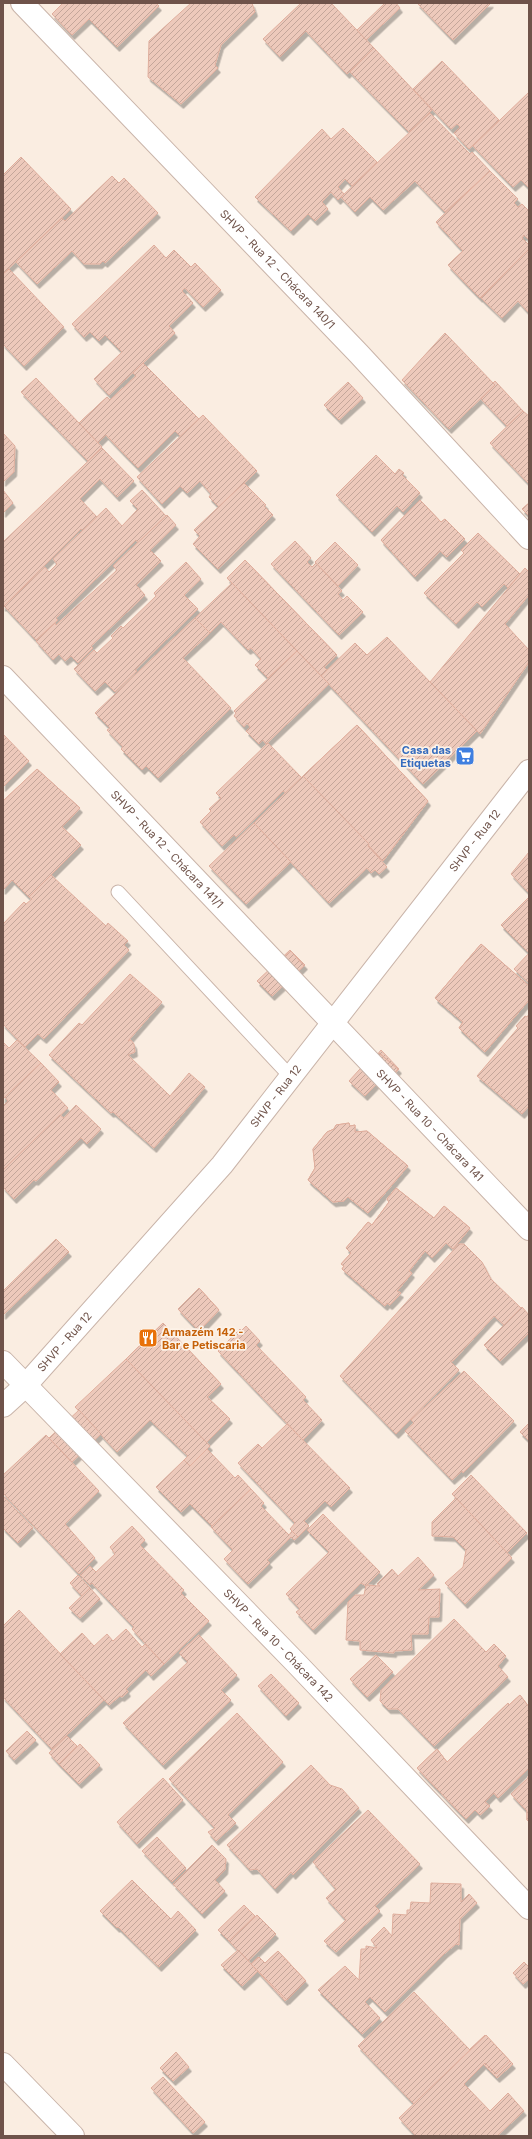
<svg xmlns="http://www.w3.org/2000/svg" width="532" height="2139" viewBox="0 0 532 2139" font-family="Inter,sans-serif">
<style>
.building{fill:url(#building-hatch);stroke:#dfae9d;filter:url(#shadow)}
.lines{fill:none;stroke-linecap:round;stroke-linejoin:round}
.service-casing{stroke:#c9b4a9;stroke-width:15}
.minor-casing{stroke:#c9b4a9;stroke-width:24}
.tertiary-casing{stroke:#c9b4a9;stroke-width:24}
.service{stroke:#fff;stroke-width:13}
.minor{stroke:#fff;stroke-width:22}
.tertiary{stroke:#fff;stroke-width:22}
.labels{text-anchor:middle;stroke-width:3.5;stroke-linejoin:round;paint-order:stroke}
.street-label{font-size:11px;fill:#6f534a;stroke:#fdf2e7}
.shop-label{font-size:11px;font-weight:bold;fill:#366cbe;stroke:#fdf2e7;text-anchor:end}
.food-label{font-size:11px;font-weight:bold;fill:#c56008;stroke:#fdf2e7;text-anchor:start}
</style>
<defs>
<pattern id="building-hatch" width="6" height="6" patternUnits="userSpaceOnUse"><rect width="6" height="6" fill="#edc9bb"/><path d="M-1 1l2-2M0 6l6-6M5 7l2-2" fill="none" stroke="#c4a69a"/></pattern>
<filter id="shadow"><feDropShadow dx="2.5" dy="4.5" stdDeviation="0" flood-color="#0004"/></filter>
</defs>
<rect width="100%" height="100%" fill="#faede1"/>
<g class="building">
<polygon points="63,3 156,3 159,6 117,47 89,19 72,35 52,14"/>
<polygon points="191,3 252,3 255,12 221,45 215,65 218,68 181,104 148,77 149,41"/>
<polygon points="301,3 331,3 374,48 347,74 306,31 280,57 263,39"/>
<polygon points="385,3 396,3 400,8 366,40 357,30"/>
<polygon points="417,3 491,3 453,40"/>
<polygon points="374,48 432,110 409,132 350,72"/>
<polygon points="442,61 499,120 469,149 454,133 460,127 457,124 451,129 413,89"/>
<polygon points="529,92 529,188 521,180 513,187 473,146"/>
<polygon points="430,113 470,154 472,152 490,171 445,212 415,181 383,210 370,197 355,212 341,197"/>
<polygon points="343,128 377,162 352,186 345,179 338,187 344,194 338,200 331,192 322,202 328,209 315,221 308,214 291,231 255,197 322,129 331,139"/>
<polygon points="21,157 71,209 3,274 3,175"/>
<polygon points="490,171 518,199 514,203 518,207 522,204 529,211 529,240 524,235 522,238 529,245 529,249 480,298 448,265 463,251 436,222"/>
<polygon points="490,171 518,199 514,203 518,207 522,204 529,211 529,240 524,235 522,238 529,245 529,249 480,298 448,265 463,251 436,222"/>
<polygon points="112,176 119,183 124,178 158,213 105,263 103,261 100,264 84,264 72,251 37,284 16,262 62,218 65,221"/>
<polygon points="154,245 166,258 174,250 191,267 195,263 221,290 203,307 185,288 182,291 193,303 169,326 175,333 109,395 94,379 122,352 105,335 99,341 90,332 84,337 72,324"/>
<polygon points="529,249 529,313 518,301 502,318 481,298"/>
<polygon points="9,269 64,327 24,366 3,344 3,274"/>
<polygon points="445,333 495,385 449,429 402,380"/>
<polygon points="143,363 199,419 181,437 175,431 138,468 106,435 98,443 79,423 107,397 110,400 136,376 133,373"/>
<polygon points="143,363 199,419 181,437 175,431 138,468 106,435 98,443 79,423 107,397 110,400 136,376 133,373"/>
<polygon points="36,378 102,447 88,461 21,392"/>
<polygon points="495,381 523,411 507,426 481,399 495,385 493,383"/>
<polygon points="348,382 363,398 339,420 324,405"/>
<polygon points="523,411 529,416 529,484 490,443"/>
<polygon points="203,415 257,471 219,507 209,497 211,494 200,481 187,493 180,486 162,504 137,477"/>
<polygon points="3,433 15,446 14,472 3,482"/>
<polygon points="102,448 134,481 117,497 100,479 80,499 97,517 83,531 81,529 3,607 3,542"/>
<polygon points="376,455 395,474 399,469 404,473 402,475 420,493 403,512 397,506 372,532 336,495"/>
<polygon points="244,483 266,505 264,506 273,515 218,569 193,544 200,536 194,530"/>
<polygon points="3,490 13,503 3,513"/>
<polygon points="142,490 166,516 138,543 136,540 56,618 58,620 36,640 4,606 45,567 49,572 57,564 53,559 106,508 122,526 138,509 130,501"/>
<polygon points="420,500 441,522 445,519 465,539 447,557 440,551 415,577 381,540"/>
<polygon points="420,500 441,522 445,519 465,539 447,557 440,551 415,577 381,540"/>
<polygon points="529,503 529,516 522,509"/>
<polygon points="529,503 529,516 522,509"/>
<polygon points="167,515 176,525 150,550 161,561 136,585 145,595 91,646 93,648 78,663 71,656 65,661 59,654 53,660 36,641 55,623 56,625 104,582 117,570 113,566"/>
<polygon points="478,533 520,574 508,588 504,584 482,607 477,602 456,624 424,593 464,553 461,550"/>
<polygon points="295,541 311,558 307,562 312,567 316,563 342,591 338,594 343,600 347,596 363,612 339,635 271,564"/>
<polygon points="335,542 358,565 338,586 315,562"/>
<polygon points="245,560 337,655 324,667 327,670 321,676 227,578"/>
<polygon points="245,560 337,655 324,667 327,670 321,676 227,578"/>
<polygon points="186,562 201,579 184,595 198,609 135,670 137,671 115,692 105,682 95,691 74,669 94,650 97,653 113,638 111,636 121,626 123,628 156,596 154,593"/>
<polygon points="525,568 529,572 529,595 505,624 529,650 529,662 480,734 430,682"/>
<polygon points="232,583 297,651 268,678 255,665 261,659 251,648 248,650 221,622 210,633 195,618"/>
<polygon points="195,618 210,633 183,658 231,708 158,778 146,766 142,770 121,749 123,747 107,730 110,728 95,713"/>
<polygon points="387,637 477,731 423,784 321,676 355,643 367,655"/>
<polygon points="297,651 329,684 266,744 263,740 259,744 246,731 250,727 247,723 244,727 234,716 236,713 234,711"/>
<polygon points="357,725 428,801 383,861 303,776"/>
<polygon points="357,725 428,801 383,861 303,776"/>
<polygon points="3,734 29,761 3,787"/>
<polygon points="268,743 302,778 286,793 283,791 236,837 234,835 222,846 200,822 211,811 209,809 221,798 216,793"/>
<polygon points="37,769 80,808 62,827 81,845 29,897 12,880 3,890 3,801"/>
<polygon points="37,769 80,808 62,827 81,845 29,897 12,880 3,890 3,801"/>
<polygon points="303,776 369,844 368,846 387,867 379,874 375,870 371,873 367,868 329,903 254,823"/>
<polygon points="254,823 291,862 246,904 209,866"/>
<polygon points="529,852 529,893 511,874"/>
<polygon points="51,875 106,926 108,923 128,941 124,945 129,950 44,1039 38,1034 25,1047 3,1024 3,924 24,902 26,904 32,899 29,897"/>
<polygon points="529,897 529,953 501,925"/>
<polygon points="481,944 529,986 529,1000 485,1052 459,1028 463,1022 435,998"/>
<polygon points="481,944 529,986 529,1000 485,1052 459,1028 463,1022 435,998"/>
<polygon points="290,950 305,965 272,996 257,981"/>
<polygon points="291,951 304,966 294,975 280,961"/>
<polygon points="291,951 304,966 294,975 280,961"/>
<polygon points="529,953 529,983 514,969"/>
<polygon points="130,974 162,1002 128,1041 131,1040 134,1044 135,1052 128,1055 170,1096 189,1073 205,1087 154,1148 113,1112 111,1113 49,1055 79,1023 82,1025"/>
<polygon points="529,1014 529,1106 522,1114 477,1076 518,1028 516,1026 525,1016 527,1017"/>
<polygon points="17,1040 41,1063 3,1099 3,1042 9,1048"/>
<polygon points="381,1050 399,1069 389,1080 385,1075 365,1096 349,1081 369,1059 372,1061"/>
<polygon points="379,1053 398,1069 389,1079 372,1062"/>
<polygon points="379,1053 398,1069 389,1079 372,1062"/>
<polygon points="41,1063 59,1082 51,1090 68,1108 3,1170 3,1106 8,1101 5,1097"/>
<polygon points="76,1105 101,1129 87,1144 81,1138 36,1181 34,1180 14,1199 3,1187 3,1170 60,1115 64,1118"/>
<polygon points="349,1123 350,1126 355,1125 355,1132 367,1131 408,1166 368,1213 348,1197 344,1201 333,1202 308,1180 315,1168 313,1149 327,1132 334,1129 336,1125"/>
<polygon points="349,1123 350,1126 355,1125 355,1132 367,1131 408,1166 368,1213 348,1197 344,1201 333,1202 308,1180 315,1168 313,1149 327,1132 334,1129 336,1125"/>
<polygon points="396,1188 434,1218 444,1206 470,1228 453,1249 446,1243 432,1258 425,1251 409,1271 412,1273 397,1291 401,1293 390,1305 387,1303 385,1306 342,1269 344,1266 341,1264 351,1253 346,1248 368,1222 372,1225 389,1202 387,1199"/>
<polygon points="396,1188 434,1218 444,1206 470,1228 453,1249 446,1243 432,1258 425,1251 409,1271 412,1273 397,1291 401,1293 390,1305 387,1303 385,1306 342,1269 344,1266 341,1264 351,1253 346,1248 368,1222 372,1225 389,1202 387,1199"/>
<polygon points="56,1239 69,1252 3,1315 3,1291"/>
<polygon points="459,1244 464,1244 482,1262 491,1279 521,1308 504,1325 494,1316 453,1361 450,1361 459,1370 396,1434 340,1376"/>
<polygon points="199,1288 219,1310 199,1331 178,1309"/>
<polygon points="199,1288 219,1310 199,1331 178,1309"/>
<polygon points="522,1307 529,1315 529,1333 500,1361 484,1345"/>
<polygon points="163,1323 221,1384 207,1397 230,1419 206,1443 126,1359"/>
<polygon points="163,1323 221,1384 207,1397 230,1419 206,1443 126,1359"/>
<polygon points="246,1326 260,1341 256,1345 306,1397 303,1400 322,1420 303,1440 218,1351 240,1329 241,1331"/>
<polygon points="126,1359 210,1446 190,1466 184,1460 188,1456 150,1420 117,1452 75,1407"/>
<polygon points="464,1371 514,1421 463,1473 462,1471 452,1480 405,1431 414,1423 411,1420"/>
<polygon points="79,1410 101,1434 72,1462 49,1438"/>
<polygon points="529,1423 529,1441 520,1432"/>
<polygon points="287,1424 350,1488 331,1507 325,1501 304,1521 309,1526 298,1537 290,1529 295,1523 238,1463 258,1444 262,1448"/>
<polygon points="46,1435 99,1491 65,1524 95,1558 79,1574 3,1493 3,1475"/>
<polygon points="207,1449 235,1478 238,1475 251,1489 212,1526 190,1504 181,1512 156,1487 184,1460 190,1466"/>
<polygon points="471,1475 527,1533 507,1553 452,1494"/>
<polygon points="251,1489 264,1503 261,1506 289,1535 292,1531 298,1537 294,1540 291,1537 267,1560 270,1563 248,1584 224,1559 233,1550 211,1527"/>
<polygon points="3,1496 33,1528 18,1543 3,1528"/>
<polygon points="456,1498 512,1558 465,1604 445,1583 463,1567 466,1550 453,1537 432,1536 432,1522"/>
<polygon points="323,1514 380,1572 366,1586 361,1583 313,1630 296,1612 300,1609 286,1594 329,1552 307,1530"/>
<polygon points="132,1526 145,1540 140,1545 184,1590 181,1593 209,1621 164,1664 132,1629 134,1627 92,1583 90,1585 80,1575 90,1566 96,1572 115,1554 110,1547"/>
<polygon points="418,1557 434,1575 418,1590 440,1589 439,1617 429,1617 428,1634 411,1634 412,1650 394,1651 394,1653 360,1650 360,1641 346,1640 348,1602 355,1595 364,1595 366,1585 380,1586 377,1584 392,1569 398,1576"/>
<polygon points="78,1575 90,1588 82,1596 70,1583"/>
<polygon points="90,1588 100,1599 80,1618 69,1608"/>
<polygon points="19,1610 104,1700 52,1749 3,1697 3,1626"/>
<polygon points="454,1619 486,1652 494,1644 506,1656 498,1666 508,1677 434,1746 398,1709 388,1709 380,1701 381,1690"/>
<polygon points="126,1629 142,1647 145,1644 164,1664 151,1676 146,1670 126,1689 128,1692 122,1697 120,1696 109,1705 60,1654 82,1633 94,1646 107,1634 113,1641"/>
<polygon points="199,1635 237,1675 221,1690 231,1700 163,1765 123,1723 188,1662 179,1653"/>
<polygon points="376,1655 393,1672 367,1697 350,1679"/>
<polygon points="376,1655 393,1672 367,1697 350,1679"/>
<polygon points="271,1674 299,1703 286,1716 258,1686"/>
<polygon points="520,1695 529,1707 529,1768 498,1798 494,1793 485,1802 490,1806 480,1815 475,1810 466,1819 417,1768 437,1749 447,1762 508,1703 509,1705"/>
<polygon points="520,1695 529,1707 529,1768 498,1798 494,1793 485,1802 490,1806 480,1815 475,1810 466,1819 417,1768 437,1749 447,1762 508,1703 509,1705"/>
<polygon points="237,1713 283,1762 228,1815 236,1823 216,1841 208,1832 215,1828 169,1779"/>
<polygon points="27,1731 36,1740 14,1760 6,1751"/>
<polygon points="67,1736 77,1746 59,1764 49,1753"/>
<polygon points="80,1744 100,1765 79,1784 59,1764"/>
<polygon points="311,1765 330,1785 342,1789 359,1808 293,1875 291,1872 275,1889 257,1869 250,1870 227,1845"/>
<polygon points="529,1773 529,1822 527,1820 527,1811 511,1794 528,1778"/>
<polygon points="529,1773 529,1822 527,1820 527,1811 511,1794 528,1778"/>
<polygon points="163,1778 183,1800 137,1844 117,1822"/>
<polygon points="368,1810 420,1864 375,1906 380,1911 336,1952 324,1941 346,1920 326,1898 336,1889 313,1862"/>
<polygon points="157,1837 186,1868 172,1882 142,1851"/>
<polygon points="212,1845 226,1859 225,1870 215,1880 225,1891 202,1914 173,1884"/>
<polygon points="132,1880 171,1919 178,1911 196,1930 159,1967 118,1927 117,1928 100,1911"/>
<polygon points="431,1883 461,1884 461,1902 469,1894 477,1903 460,1919 459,1945 456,1944 445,1953 385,2012 370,1997 365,2002 380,2018 362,2034 318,1990 345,1966 359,1980 361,1949 366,1949 366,1946 377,1948 371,1940 384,1927 392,1936 393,1914 407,1915 407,1910 410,1910 411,1902 430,1903"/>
<polygon points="244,1905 255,1916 229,1941 218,1930"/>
<polygon points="257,1915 276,1934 248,1961 229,1941"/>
<polygon points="238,1950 258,1971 242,1986 221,1965"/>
<polygon points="278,1951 306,1981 285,2001 251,1964 258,1957 264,1964"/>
<polygon points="278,1951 306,1981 287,2000 251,1964 259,1957 265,1963"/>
<polygon points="524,1962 529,1967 529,1979 523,1984 513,1973"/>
<polygon points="414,1992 470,2050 414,2104 358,2046"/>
<polygon points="485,2035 513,2064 497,2078 469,2050"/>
<polygon points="486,2035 510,2061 496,2074 485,2063 464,2084 490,2111 508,2093 524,2111 497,2136 416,2136 399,2118"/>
<polygon points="176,2052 189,2067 173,2081 160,2068"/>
<polygon points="163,2077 205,2122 193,2133 151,2088"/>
</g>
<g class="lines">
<defs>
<polyline id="service" points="118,892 290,1076"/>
<g id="minor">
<path id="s1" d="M22 3 359 354 529 538"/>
<path id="s2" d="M3 677 529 1229"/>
<path id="s3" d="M3 1362 297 1664 529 1908"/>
<polyline points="3,2064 73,2136"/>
</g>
<g id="tertiary">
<path id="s4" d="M3 1406 25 1386 222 1165 529 771"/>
</g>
</defs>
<use href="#service" class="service-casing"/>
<use href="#minor" class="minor-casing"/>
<use href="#tertiary" class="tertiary-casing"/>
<use href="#service" class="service"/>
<use href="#minor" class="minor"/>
<use href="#tertiary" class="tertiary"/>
</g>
<defs>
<symbol id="supermarket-square" viewBox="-11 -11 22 22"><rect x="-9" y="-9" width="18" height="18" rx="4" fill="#3f7fe0" stroke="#fdf2e7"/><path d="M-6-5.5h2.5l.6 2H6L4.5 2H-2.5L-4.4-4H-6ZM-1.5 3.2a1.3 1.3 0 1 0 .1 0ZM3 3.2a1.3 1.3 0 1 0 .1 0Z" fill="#fff"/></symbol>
<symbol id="restaurant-square" viewBox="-11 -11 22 22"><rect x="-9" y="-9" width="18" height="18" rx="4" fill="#e8710a" stroke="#fdf2e7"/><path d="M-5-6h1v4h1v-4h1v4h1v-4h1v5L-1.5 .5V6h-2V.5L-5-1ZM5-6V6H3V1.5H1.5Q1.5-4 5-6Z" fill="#fff"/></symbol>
</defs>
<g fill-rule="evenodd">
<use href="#supermarket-square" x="454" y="745" width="22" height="22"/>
<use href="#restaurant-square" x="137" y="1327" width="22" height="22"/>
</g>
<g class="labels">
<g class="street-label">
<text dy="4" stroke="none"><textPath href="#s1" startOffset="369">SHVP - Rua 12 - Chácara 140/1</textPath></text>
<text dy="4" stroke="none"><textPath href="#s4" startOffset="737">SHVP - Rua 12</textPath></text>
<text dy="4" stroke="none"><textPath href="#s2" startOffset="238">SHVP - Rua 12 - Chácara 141/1</textPath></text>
<text dy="4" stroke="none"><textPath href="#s4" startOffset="413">SHVP - Rua 12</textPath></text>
<text dy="4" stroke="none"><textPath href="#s2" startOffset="619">SHVP - Rua 10 - Chácara 141</textPath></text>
<text dy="4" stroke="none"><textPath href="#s4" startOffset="89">SHVP - Rua 12</textPath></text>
<text dy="4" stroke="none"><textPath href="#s3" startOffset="395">SHVP - Rua 10 - Chácara 142</textPath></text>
</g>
<g class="shop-label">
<text x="451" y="754">Casa das<tspan x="451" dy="13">Etiquetas</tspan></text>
</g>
<g class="food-label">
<text x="162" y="1336">Armazém 142 -<tspan x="162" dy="13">Bar e Petiscaria</tspan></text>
</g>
</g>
<rect width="532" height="2139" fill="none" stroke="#6f534a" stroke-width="8"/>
</svg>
